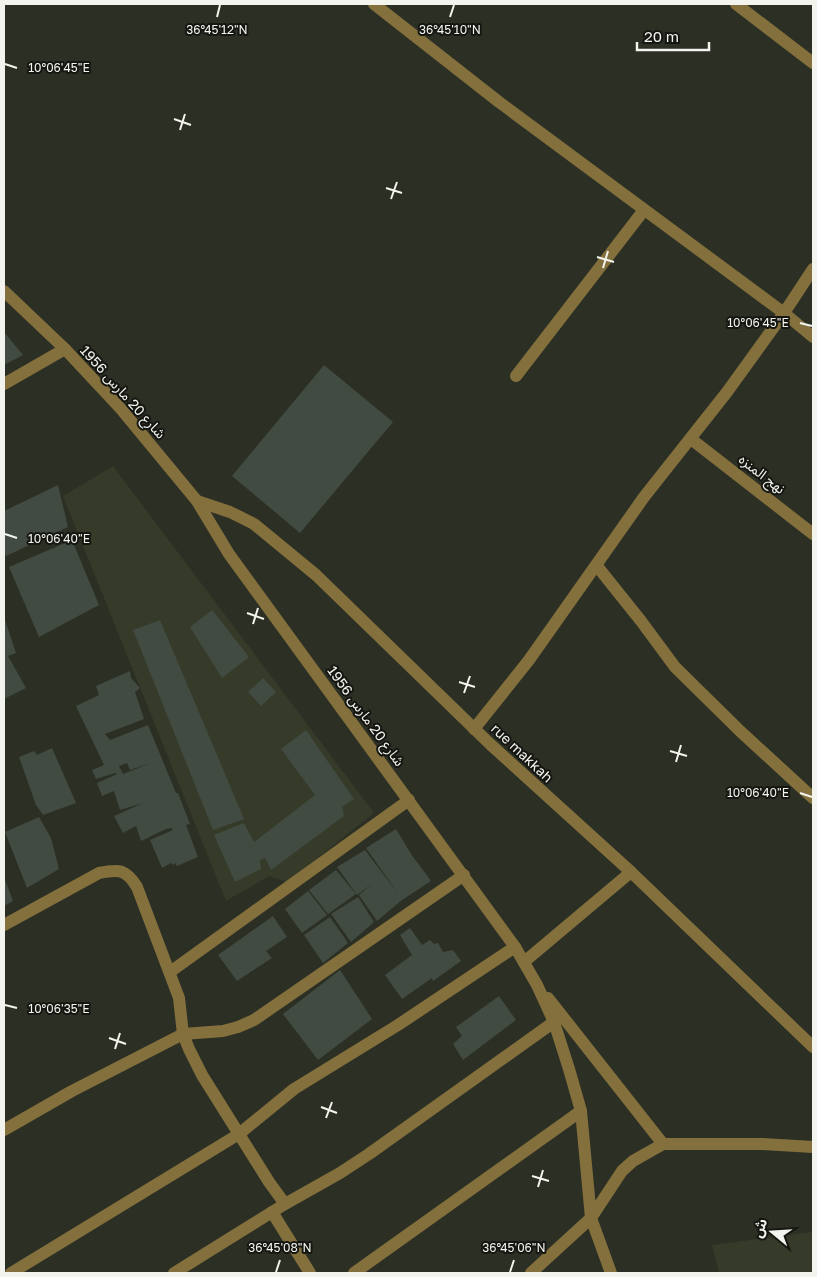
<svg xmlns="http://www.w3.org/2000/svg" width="817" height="1277" viewBox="0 0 817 1277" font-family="'Golos Text','Noto Sans Arabic',sans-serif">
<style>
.built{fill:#363a29}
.building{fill:#414b42;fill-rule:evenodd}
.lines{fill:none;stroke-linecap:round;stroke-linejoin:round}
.minor{stroke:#83703d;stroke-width:12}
.ticks{fill:none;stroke:#f2f4ed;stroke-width:2}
.labels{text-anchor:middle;stroke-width:4;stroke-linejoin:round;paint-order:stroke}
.street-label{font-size:14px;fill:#f2f4ed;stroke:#151611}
.ticks-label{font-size:12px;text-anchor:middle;fill:#f2f4ed;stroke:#151611;stroke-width:4;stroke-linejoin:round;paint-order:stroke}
</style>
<rect width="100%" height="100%" fill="#2c2f24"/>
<g class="built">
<polygon points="113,466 374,813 287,882 269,876 226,901 63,496"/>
<polygon points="813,1232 813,1273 719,1273 712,1245"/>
</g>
<g class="building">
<polygon points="4,332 23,355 4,365"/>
<polygon points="324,365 393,422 300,533 232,476"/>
<polygon points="58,485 68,527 6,556 4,551 4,511"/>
<polygon points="72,540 99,605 39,637 9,567"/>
<polygon points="212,610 249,657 222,678 190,627"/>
<polygon points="4,617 16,653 8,656 26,688 4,699"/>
<polygon points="160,620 244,819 213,830 133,630"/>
<path d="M130 671 131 678 140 688 135 692 144 719 105 734 110 740 148 725 176 793H178L190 824 186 825 198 857 177 866 175 863 173 865 171 863 162 868 150 840 173 830 171 828 166 829 141 841 136 826 123 833 114 816 143 803 120 810 114 791 102 796 97 783 117 774 115 773 96 779 92 770 104 765 76 706 99 695 96 686ZM127 763 130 770 151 763 123 774 119 766Z"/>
<polygon points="263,678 276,692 261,706 248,692"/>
<polygon points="306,730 354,799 342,807 344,816 271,870 265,858 260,860 261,869 235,882 214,835 244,823 254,842 315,795 281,749"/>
<polygon points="52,748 76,803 43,815 36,805 19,757 34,751 37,755"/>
<polygon points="39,817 51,838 59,869 27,888 5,832"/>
<polygon points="396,829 411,854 431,881 402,900 377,921 359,895 372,884 357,895 337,867 365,850 399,895 366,848"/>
<polygon points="336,870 356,894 328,914 309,890"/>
<polygon points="4,877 13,901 4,906"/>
<polygon points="308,891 327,915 302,933 285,909"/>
<polygon points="358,897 374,922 351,942 331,914"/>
<polygon points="273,916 287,937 266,951 272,958 237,981 218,955"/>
<polygon points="330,917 348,943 323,963 304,935"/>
<polygon points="410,928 422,945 430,940 434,944 438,943 443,952 453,950 461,961 433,981 432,978 402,999 385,975 412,955 400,935"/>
<polygon points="340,970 372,1019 318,1060 283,1014"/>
<polygon points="499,996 516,1020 463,1060 453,1044 462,1036 456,1027"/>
</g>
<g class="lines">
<g class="minor">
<polyline points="374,4 499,102 784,313 813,337"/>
<polyline points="736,4 813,63"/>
<polyline points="4,291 65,349 121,409 197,501 229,554 515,947 537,985 554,1022 569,1069 581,1111 591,1218 611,1273"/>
<polyline points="516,376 644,210"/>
<polyline points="4,384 65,349"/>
<polyline points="691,439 813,534"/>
<polyline points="197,501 230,512 254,524 316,575 490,744 631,872 813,1047"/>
<polyline points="597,566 641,621 675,667 740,731 813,798"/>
<polyline points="474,729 529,660 644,497 727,392 784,313 813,269"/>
<path d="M4 925 99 873C119 869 126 869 137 887L179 998 183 1034 189 1049 202 1075 269 1182 285 1204"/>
<polyline points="524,962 631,872"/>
<polyline points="170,972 409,800"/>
<polyline points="4,1130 72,1091 183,1034 223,1031 238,1027 254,1020 464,875"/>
<polyline points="663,1144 763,1144 813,1147"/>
<polyline points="272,1212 310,1273"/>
<polyline points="11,1273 239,1134 294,1089 398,1025 515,947"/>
<polyline points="174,1273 285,1204 340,1173 369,1154 554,1022"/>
<polyline points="354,1273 581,1111"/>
<polyline points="531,1273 591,1218 622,1171 633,1161 663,1144 548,998"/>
</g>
</g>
<path class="ticks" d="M217 17 220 5M450 17 454 5M5 64 17 68M174 119 191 125M180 130 185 114M386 188 402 193M391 199 397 182M597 257 614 262M603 268 608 251M800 323 812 326M5 534 17 538M247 613 264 619M253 624 258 608M459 682 475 687M464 693 470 676M670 751 687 756M676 762 681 745M800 793 812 797M5 1005 17 1008M109 1038 126 1044M115 1049 120 1033M321 1107 337 1113M326 1118 332 1102M532 1176 549 1181M538 1187 543 1170M276 1272 280 1260M510 1272 514 1260"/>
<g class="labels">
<g class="street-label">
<text transform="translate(123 392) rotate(48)" y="5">شارع 20 مارس 1956</text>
<text transform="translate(762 474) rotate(38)" y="5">نهج المنزه</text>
<text transform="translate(366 716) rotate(54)" y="5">شارع 20 مارس 1956</text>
<text transform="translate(522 753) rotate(43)" y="5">rue makkah</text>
</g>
</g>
<g class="ticks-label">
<text x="217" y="34">36°45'12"N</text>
<text x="450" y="34">36°45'10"N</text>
<text x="59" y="72">10°06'45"E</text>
<text x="758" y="327">10°06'45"E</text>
<text x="59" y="543">10°06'40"E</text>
<text x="758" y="797">10°06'40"E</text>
<text x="59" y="1013">10°06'35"E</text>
<text x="280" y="1252">36°45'08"N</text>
<text x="514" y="1252">36°45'06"N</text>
</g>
<rect width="817" height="1277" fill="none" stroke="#f2f4ed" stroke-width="10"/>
<g transform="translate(772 1232) rotate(288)" stroke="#151611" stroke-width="4" paint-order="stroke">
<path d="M0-4L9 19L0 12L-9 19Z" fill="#f2f4ed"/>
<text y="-8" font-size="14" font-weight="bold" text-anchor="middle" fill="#f2f4ed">ش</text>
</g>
<path d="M637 42v8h72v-8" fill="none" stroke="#f2f4ed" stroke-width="2.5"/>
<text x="644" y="42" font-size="15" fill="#f2f4ed" stroke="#151611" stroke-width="4" paint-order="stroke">20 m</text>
</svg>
